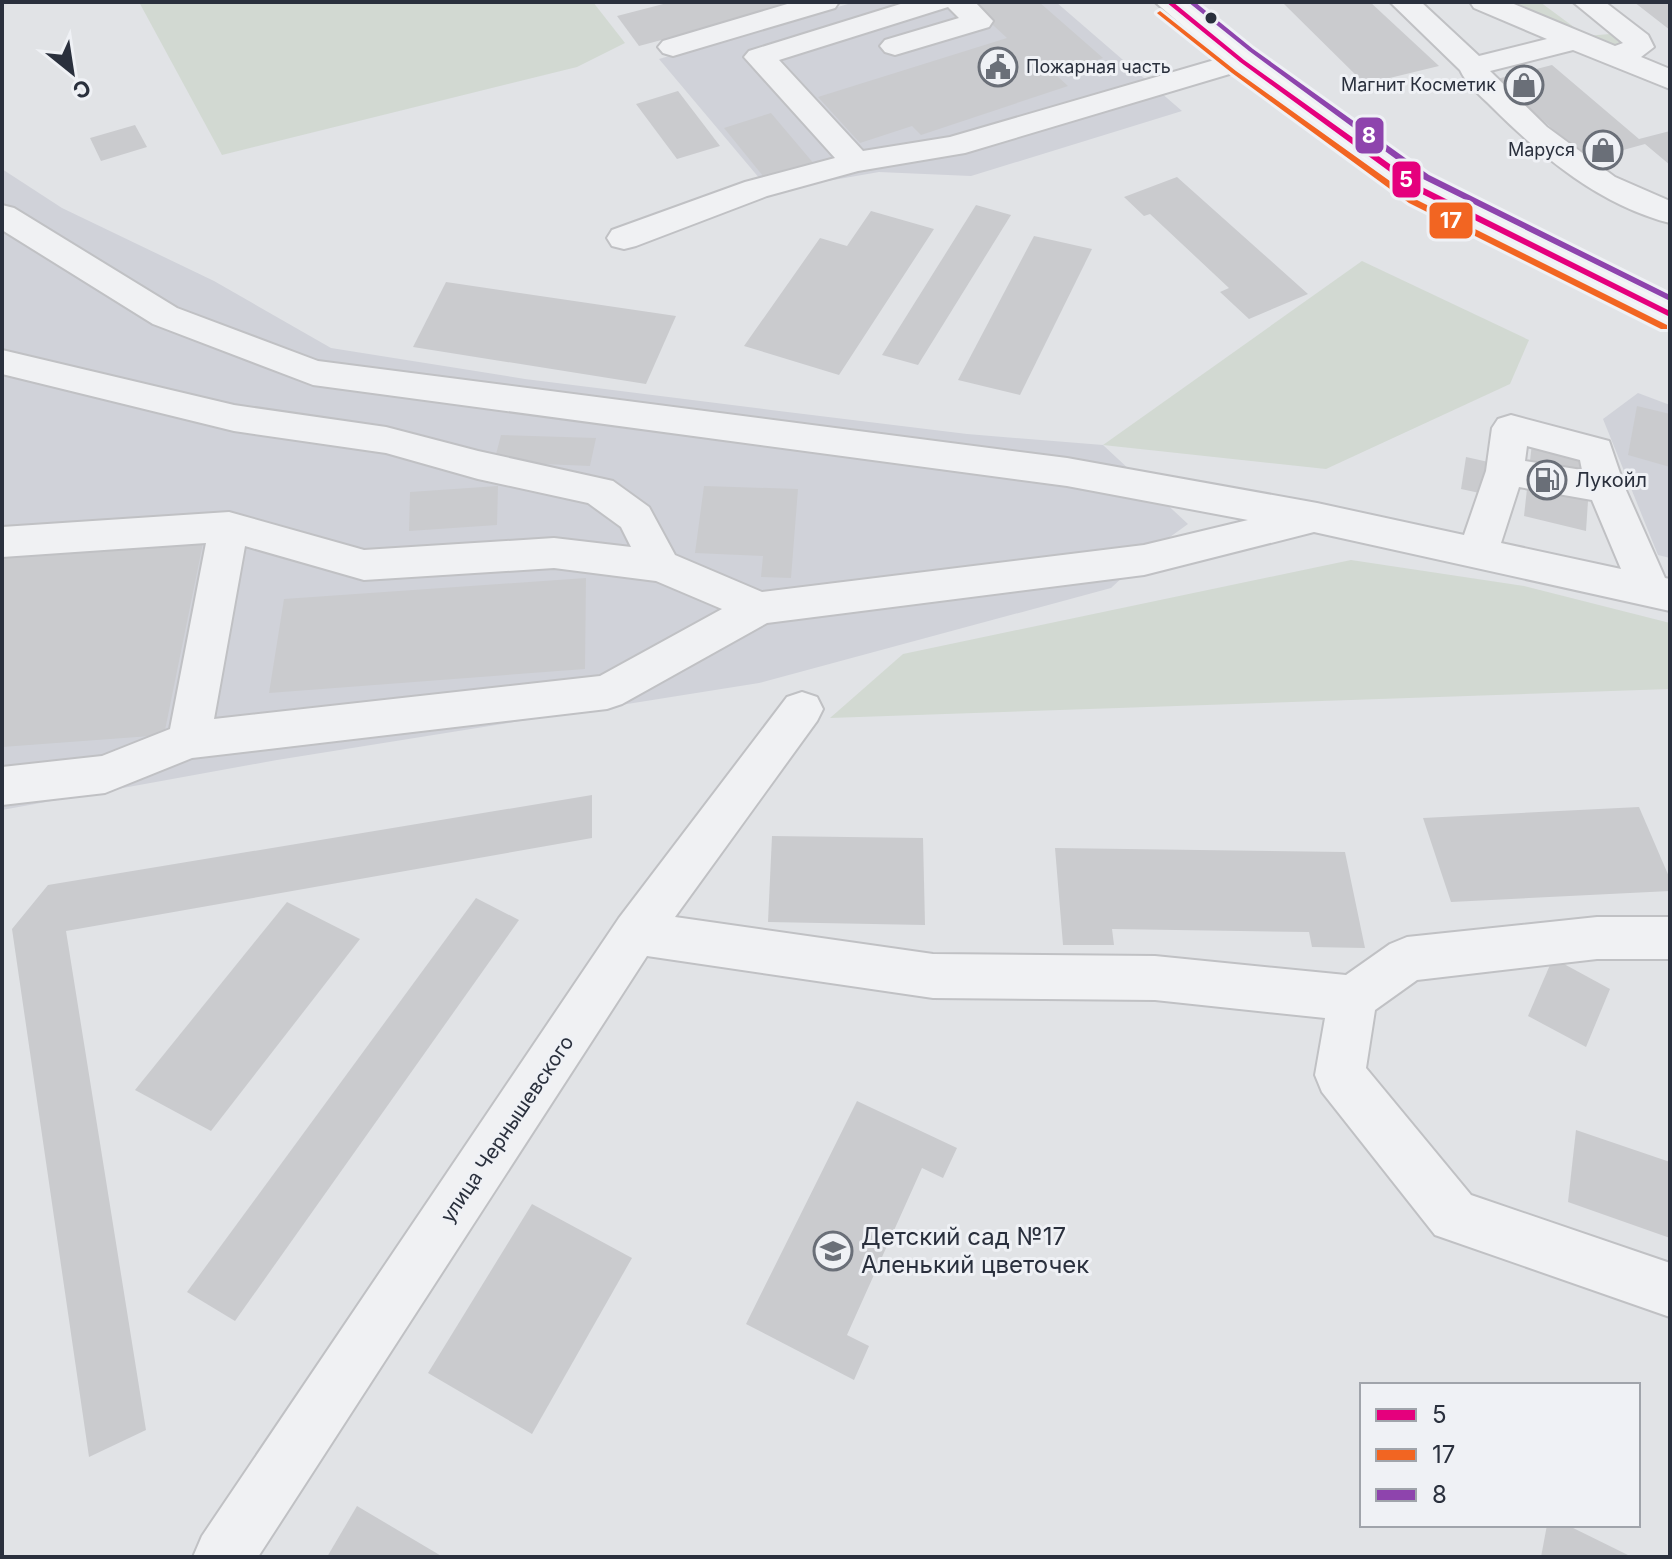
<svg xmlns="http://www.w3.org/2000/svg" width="1672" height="1559" viewBox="0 0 1672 1559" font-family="Inter,sans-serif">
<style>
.built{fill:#d0d2d9}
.green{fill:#d2d9d2}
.building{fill:#cacbce}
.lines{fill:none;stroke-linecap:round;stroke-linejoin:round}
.minor-casing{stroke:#c0c1c4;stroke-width:4}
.major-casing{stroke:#bec0c3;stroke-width:4}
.minor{fill:#f0f1f3;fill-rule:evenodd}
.major{fill:#f5f5f6;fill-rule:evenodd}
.bus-1-casing{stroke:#eff1f5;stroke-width:6}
.bus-2-casing{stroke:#eff1f5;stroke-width:6}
.bus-3-casing{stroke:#eff1f5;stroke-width:6}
.bus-1{fill:#e5007d;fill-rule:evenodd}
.bus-2{fill:#f26522;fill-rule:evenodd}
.bus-3{fill:#8e44ad;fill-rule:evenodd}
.bus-dot{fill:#2a303d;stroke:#eff1f5;stroke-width:3}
.labels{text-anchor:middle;stroke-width:6;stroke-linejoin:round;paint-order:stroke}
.far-poi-label{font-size:18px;fill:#2a303d;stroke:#eff1f5;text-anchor:end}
.poi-label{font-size:20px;fill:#2a303d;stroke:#eff1f5;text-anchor:start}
.street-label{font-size:20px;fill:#2a303d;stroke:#eff1f5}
.near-poi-label{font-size:24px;fill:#2a303d;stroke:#eff1f5;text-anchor:start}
.line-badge{stroke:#eff1f5;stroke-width:3}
.badge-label{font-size:22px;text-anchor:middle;font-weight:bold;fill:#fff}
</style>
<rect width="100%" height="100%" fill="#e1e3e6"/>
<g class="built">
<polygon points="855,2 1056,2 1182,111 971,176 879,172 770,191 659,59"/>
<polygon points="2,169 62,208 214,281 331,348 525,379 771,410 967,434 1103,445 1188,524 1152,550 1111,588 759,683 277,760 2,810"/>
<polygon points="1638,393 1670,405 1670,558 1658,555 1603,419"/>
</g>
<g class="green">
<polygon points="139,2 593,2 625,43 577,67 222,155"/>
<polygon points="1507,2 1540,2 1586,36 1610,34 1624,44 1621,49 1613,51 1603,47"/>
<polygon points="1362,261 1529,340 1510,384 1326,469 1103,445"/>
<polygon points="1351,560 1524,586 1670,623 1670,689 830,718 903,654"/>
</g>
<g class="building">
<polygon points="671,2 799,2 799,3 639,46 617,16"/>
<polygon points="968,2 1039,2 1103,58 1056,75 1068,86 921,135 912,126 860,143 818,97 1007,38"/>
<polygon points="1282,2 1370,2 1439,66 1365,84"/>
<polygon points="1634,2 1670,2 1670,30"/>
<polygon points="1552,65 1639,139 1670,131 1670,165 1645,144 1587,160 1497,79"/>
<polygon points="678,91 720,146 677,159 636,104"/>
<polygon points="771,113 815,165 767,181 724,128"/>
<polygon points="135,125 147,147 101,161 90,138"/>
<polygon points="1177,177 1308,294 1249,319 1220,292 1229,288 1150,214 1144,216 1124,197"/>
<polygon points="976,205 1011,215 918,365 882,355"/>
<polygon points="871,211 934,229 839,375 744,346 820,238 847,246"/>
<polygon points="1034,236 1092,249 1020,395 958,380"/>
<polygon points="446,282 676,316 646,384 413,347"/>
<polygon points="1637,406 1670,414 1670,467 1628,455"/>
<polygon points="501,435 596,438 590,466 494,462"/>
<polygon points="1532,443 1591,456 1586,531 1524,516"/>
<polygon points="1466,457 1493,463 1489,495 1461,489"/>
<polygon points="498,486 497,525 409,531 410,492"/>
<polygon points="704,486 798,489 791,578 761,577 763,556 695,553"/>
<polygon points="203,543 164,735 2,747 2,556"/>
<polygon points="586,578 585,669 269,693 284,599"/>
<polygon points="592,795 592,838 66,931 146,1430 89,1457 12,929 48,885"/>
<polygon points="1639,807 1670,879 1670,891 1451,902 1423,818"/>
<polygon points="772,836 923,838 925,925 768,922"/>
<polygon points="1055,848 1345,852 1365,948 1312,947 1309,932 1112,929 1114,945 1063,945"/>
<polygon points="476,898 519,920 235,1321 187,1292"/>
<polygon points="287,902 360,939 211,1131 135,1090"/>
<polygon points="1553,958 1610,989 1586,1047 1528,1016"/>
<polygon points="857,1101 957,1148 943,1178 922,1168 847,1335 869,1346 854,1380 746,1324"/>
<polygon points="1576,1130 1670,1162 1670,1238 1568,1202"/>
<polygon points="532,1204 632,1258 532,1434 428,1373"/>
<polygon points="357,1506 443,1557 327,1557"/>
<polygon points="1547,1525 1567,1525 1632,1557 1541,1557"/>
</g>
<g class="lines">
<defs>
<g id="minor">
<polygon points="794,2 839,2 835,8 683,53 673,56 663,53 658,47 663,41"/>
<polygon points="907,2 975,2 993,21 989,27 895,55 885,52 880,46 885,40 959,18 948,7 779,60 863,151 950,137 1242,52 1253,55 1257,61 1253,67 965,153 858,171 767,196 636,246 624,249 612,246 607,238 612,230 745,182 835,158 744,57 749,51"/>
<path d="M1390 2H1421L1479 56 1547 39 1474 8 1470 2H1509L1615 46 1623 43 1573 2H1605L1648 35 1654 47 1641 57 1670 69V89L1573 50 1490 71 1547 127 1615 177 1670 201V223C1600 205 1542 157 1492 107 1481 96 1467 85 1460 70Z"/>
<path d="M2 205 14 208 177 308 318 361 1067 458 1317 503 1464 535 1486 471 1492 428 1498 419 1511 415 1609 441 1625 488 1665 578 1670 579V611L1314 532 1144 575 767 623 622 704 607 709 192 758 105 793 2 805V767L102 756 170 729 206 543 2 557V527L229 512 364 550 554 538 631 547 621 527 588 503 478 479 386 453 234 431 2 374V350L234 405 386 427 478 451 613 481 649 507 675 555 762 592 1144 545 1248 520 1067 486 313 385 153 324 2 230ZM1527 446 1580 460 1582 470 1525 461ZM1519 487 1592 500 1621 569 1501 543ZM245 546 364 580 554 568 656 581 722 609 600 676 214 719Z"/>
<polygon points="802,692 817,697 823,709 817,721 675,917 933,954 1155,956 1346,975 1390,944 1407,937 1597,917 1670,917 1670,959 1597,959 1417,980 1375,1010 1366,1068 1471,1195 1670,1263 1670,1317 1435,1235 1322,1092 1315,1075 1325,1018 1155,1000 933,998 647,956 258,1557 193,1557 202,1536 619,918 787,697"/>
</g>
<polygon id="major" points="1155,2 1187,2 1253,55 1430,182 1670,300 1670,326 1408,196 1231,67"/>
</defs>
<use href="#minor" class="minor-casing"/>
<use href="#major" class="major-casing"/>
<use href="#minor" class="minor"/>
<use href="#major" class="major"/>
<defs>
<polygon id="bus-1" points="1166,2 1173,2 1244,60 1422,187 1670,311 1670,317 1416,191 1240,62"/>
<polygon id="bus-2" points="1160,11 1236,71 1415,199 1667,325 1667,329 1661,329 1409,203 1232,73 1158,14 1157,13"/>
<polygon id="bus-3" points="1188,2 1195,2 1253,49 1429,175 1670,295 1670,301 1423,179 1249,51"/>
</defs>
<use href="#bus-1" class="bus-1-casing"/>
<use href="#bus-2" class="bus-2-casing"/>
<use href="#bus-3" class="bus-3-casing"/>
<use href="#bus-1" class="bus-1"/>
<use href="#bus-2" class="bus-2"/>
<use href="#bus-3" class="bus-3"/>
</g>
<defs>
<symbol id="civic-ring" viewBox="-11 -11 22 22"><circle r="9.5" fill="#eff1f5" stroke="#6a6f78" stroke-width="1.5"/><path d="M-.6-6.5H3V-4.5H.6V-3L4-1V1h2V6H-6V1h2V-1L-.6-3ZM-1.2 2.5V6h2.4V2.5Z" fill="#6a6f78"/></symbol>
<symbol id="shop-ring" viewBox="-11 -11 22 22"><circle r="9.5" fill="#eff1f5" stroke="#6a6f78" stroke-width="1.5"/><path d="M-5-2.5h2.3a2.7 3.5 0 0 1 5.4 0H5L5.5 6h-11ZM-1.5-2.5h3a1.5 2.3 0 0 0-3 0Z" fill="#6a6f78"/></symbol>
<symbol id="fuel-ring" viewBox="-11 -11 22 22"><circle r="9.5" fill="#eff1f5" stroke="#6a6f78" stroke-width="1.5"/><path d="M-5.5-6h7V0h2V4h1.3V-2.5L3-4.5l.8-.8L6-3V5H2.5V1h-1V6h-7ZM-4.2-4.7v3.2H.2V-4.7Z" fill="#6a6f78"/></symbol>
<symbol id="school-ring" viewBox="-11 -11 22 22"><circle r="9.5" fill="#eff1f5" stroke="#6a6f78" stroke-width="1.5"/><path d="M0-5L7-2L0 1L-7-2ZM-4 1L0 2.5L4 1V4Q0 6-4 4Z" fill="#6a6f78"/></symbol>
</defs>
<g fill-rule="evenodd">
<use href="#civic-ring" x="976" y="45" width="44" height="44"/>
<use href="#shop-ring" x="1502" y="63" width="44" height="44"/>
<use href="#shop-ring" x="1581" y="128" width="44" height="44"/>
<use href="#fuel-ring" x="1525" y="458" width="44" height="44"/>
<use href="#school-ring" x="811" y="1229" width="44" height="44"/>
</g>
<circle class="bus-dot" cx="1211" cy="18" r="7"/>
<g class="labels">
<g class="far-poi-label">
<text x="1026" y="73" text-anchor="start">Пожарная часть</text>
<text x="1496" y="91">Магнит Косметик</text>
<text x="1575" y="156">Маруся</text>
</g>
<g class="poi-label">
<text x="1575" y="487">Лукойл</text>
</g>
<g class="street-label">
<text transform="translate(507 1129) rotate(-56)" y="7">улица Чернышевского</text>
</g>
<g class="near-poi-label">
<text x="861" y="1245">Детский сад №17<tspan x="861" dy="28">Аленький цветочек</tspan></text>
</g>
</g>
<g class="line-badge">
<rect x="1354" y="116" width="31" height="39" rx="8" fill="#8e44ad"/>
<rect x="1391" y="160" width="31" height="39" rx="8" fill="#e5007d"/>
<rect x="1428" y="201" width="46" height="39" rx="8" fill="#f26522"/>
</g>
<g class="badge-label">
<text x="1369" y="143">8</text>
<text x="1406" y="187">5</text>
<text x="1451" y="228">17</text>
</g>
<rect width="1672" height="1559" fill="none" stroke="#2a303d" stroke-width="8"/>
<rect x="1360" y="1383" width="280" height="144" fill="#eff1f5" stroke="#a0a4ab" stroke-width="2"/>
<rect x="1376" y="1409" width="40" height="12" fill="#e5007d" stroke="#a0a4ab" stroke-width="2"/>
<text x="1432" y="1423" font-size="24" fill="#2a303d">5</text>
<rect x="1376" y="1449" width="40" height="12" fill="#f26522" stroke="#a0a4ab" stroke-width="2"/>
<text x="1432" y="1463" font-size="24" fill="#2a303d">17</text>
<rect x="1376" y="1489" width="40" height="12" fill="#8e44ad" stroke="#a0a4ab" stroke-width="2"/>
<text x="1432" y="1503" font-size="24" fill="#2a303d">8</text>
<g transform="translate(72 72) rotate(150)" stroke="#eff1f5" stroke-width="6" paint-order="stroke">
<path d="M0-6L14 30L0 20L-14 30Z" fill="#2a303d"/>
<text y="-12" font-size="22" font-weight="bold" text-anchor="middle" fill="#2a303d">С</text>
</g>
</svg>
